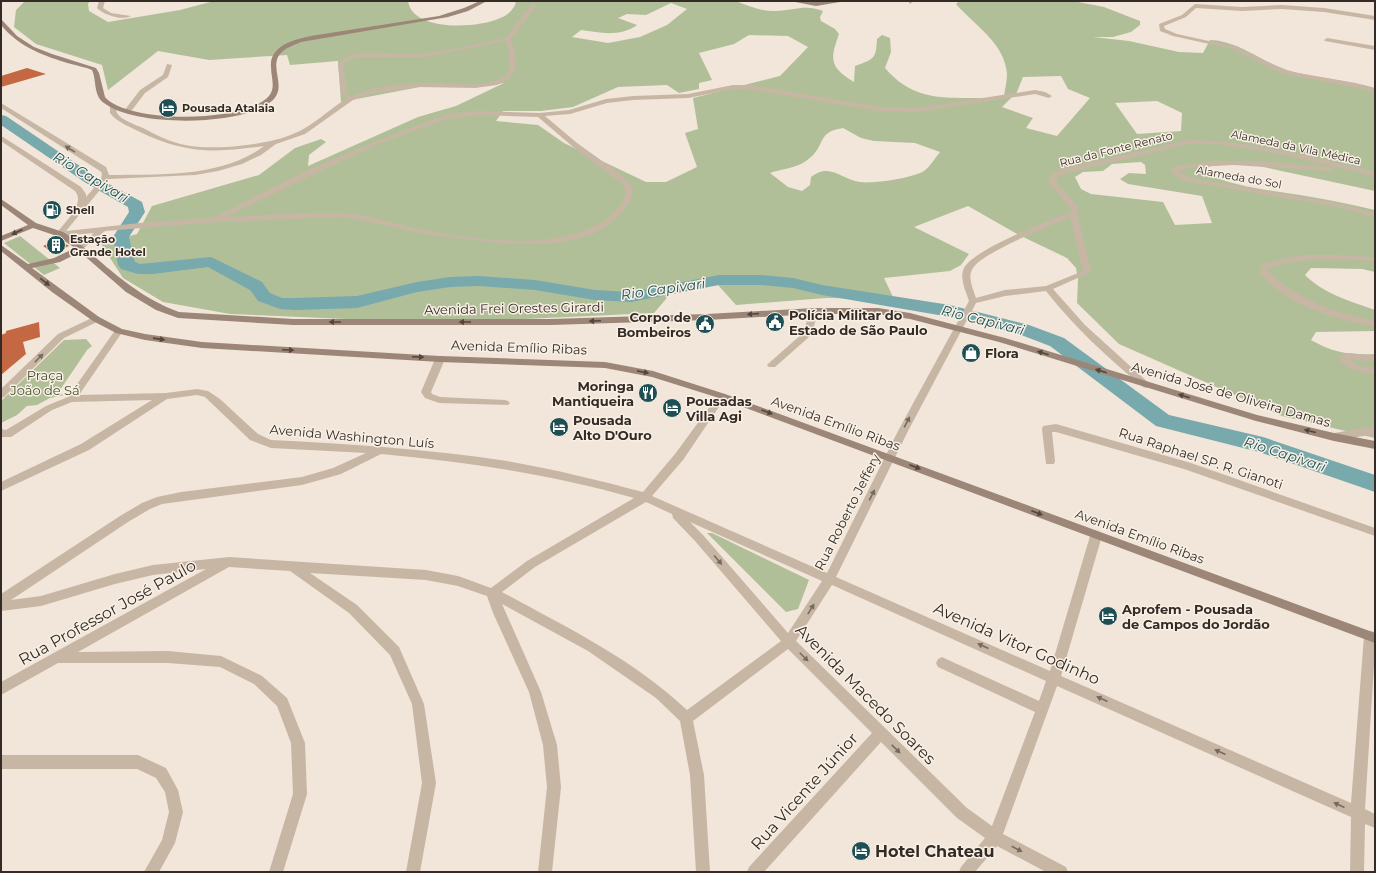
<svg xmlns="http://www.w3.org/2000/svg" width="1376" height="873" viewBox="0 0 1376 873" font-family="Montserrat,sans-serif">
<style>
.green{fill:#b1bf99;fill-rule:evenodd}
.lines{fill:none;stroke-linecap:round;stroke-linejoin:round}
.river{fill:#78a9ad;fill-rule:evenodd}
.building{fill:#c46843}
.street{fill:#c8b6a5;fill-rule:evenodd}
.secondary{fill:#9c8677;fill-rule:evenodd}
.oneway{fill:#776a5f}
.oneway2{fill:#53463e}
.labels{text-anchor:middle;stroke-width:3;stroke-linejoin:round;paint-order:stroke}
.far-poi-label{font-size:11px;font-weight:bold;fill:#342b26;stroke:#f9f0e5;text-anchor:start}
.far-street-label{font-size:11px;fill:#342b26;stroke:#f9f0e5}
.street-label{font-size:13px;fill:#342b26;stroke:#f9f0e5}
.poi-label{font-size:13px;font-weight:bold;fill:#342b26;stroke:#f9f0e5;text-anchor:start}
.park-label{font-size:13px;fill:#42522a;stroke:#f9f0e5}
.water-label{font-size:14px;font-style:italic;fill:#1d4f55;stroke:#f9f0e5}
.near-street-label{font-size:16px;fill:#342b26;stroke:#f9f0e5}
.near-poi-label{font-size:16px;font-weight:bold;fill:#342b26;stroke:#f9f0e5;text-anchor:start}
</style>
<rect width="100%" height="100%" fill="#f1e6d9"/>
<g class="green">
<path d="M25 1H90L88 4 89 11 108 22 180 10 214 1H408C412 32 477 28 498 19 507 16 512 11 516 3L513 1H736C748 6 763 12 776 11 794 10 806 4 823 11L820 17 821 21 835 29 839 34C830 59 829 67 854 82L855 66C874 59 876 59 877 39L882 35 890 38 891 52 885 68C909 96 933 98 968 98 980 98 992 99 1004 96 1005 89 1007 81 1007 74 1005 43 974 25 956 4L959 1H1073L1104 7 1140 21V25L1131 32 1113 37H1093L1129 41 1179 52 1203 53 1210 40C1239 41 1260 61 1287 70 1316 79 1346 79 1375 88V191L1254 165 1219 164 1208 167 1207 174C1236 187 1268 190 1300 195 1325 199 1350 204 1375 210V272L1362 269 1311 268 1305 275C1324 294 1350 301 1375 310V331L1316 332 1311 340C1334 353 1349 355 1375 354V438L1282 416 1119 344 1077 303 1078 279 1076 268 1067 258 1019 235 968 206 914 227 969 254 961 265 950 271 884 278 894 299 826 298 736 305 718 285H703L672 292 654 313 439 323 230 314 163 302 123 278 101 244 137 234 152 206 259 175 295 148 321 139 326 142 309 155 308 166 418 117 456 106 504 83 477 87H420L341 102 338 61 290 65 287 55 209 60 158 51 108 90 102 65 36 44 14 27 16 10ZM671 3 687 9 667 25 640 37 608 43 572 37 581 30C601 33 620 37 637 25L618 18 627 14 646 15ZM749 35 788 36 808 47 780 76 693 98 698 129 685 133 697 167 666 182H646L564 143 538 125 496 121 503 111H541L573 107 618 87 667 85 679 93 699 89V83L712 80 699 53 734 44ZM1061 76 1068 89 1090 98 1057 136 1026 128 1033 118 1002 107 1017 92 1023 77ZM1157 101 1182 113 1181 131 1137 134 1115 103ZM843 128 861 138 874 141 915 143 940 152C935 158 930 167 924 171 913 178 873 184 860 182 841 180 831 162 811 177L810 185 802 191 788 187 770 173C781 169 797 168 806 161 827 147 815 132 843 128ZM1141 162 1145 165 1146 174 1129 173 1120 179 1128 184 1202 196 1212 223 1175 225 1163 202 1091 194 1081 189 1075 177 1083 172 1103 171 1112 164Z"/>
<polygon points="20,236 60,268 44,275 4,243"/>
<polygon points="86,339 92,346 87,350 58,393 64,395 50,398 37,405 27,406 17,415 1,423 1,401 64,340"/>
<polygon points="707,533 712,533 809,580 798,609 786,612"/>
</g>
<g class="lines">
<polygon class="river" points="1,115 6,116 96,177 142,202 145,212 129,237 135,262 140,264 211,257 262,282 270,293 282,298 295,298 357,296 417,282 450,277 479,276 535,280 595,290 631,292 719,275 762,275 793,278 822,285 950,305 1029,325 1064,338 1169,415 1263,437 1375,475 1375,492 1259,452 1156,426 1050,346 1016,333 950,317 822,295 793,288 762,285 719,285 631,302 595,300 535,290 479,286 450,287 417,292 357,308 295,310 280,309 258,301 250,290 208,267 153,274 138,274 121,269 118,265 113,237 129,212 128,207 86,183 1,125"/>
</g>
<g class="building">
<polygon points="27,68 46,74 1,87 1,76"/>
<polygon points="58,239 69,246 53,253 43,246"/>
<polygon points="39,322 40,337 23,342 26,354 1,375 1,335 6,333 6,331"/>
</g>
<g class="lines">
<g class="street">
<path d="M99 1H105L103 8 111 13 131 16C122 21 104 15 97 8Z"/>
<polygon points="908,1 914,1 910,4"/>
<path d="M532 4 537 5 511 39 516 57 515 71 506 81 497 85 475 88 418 87 374 93 353 100 305 134 276 144 261 155 242 164 218 171 195 175 109 179 66 231 140 223 213 218 302 173 374 142 445 115 478 111 540 113 569 110 606 99 633 96 688 94 733 85H748L879 107 918 108 1035 90 1045 92 1052 96 1049 98 1035 94 918 112 879 111 748 89H733L688 98 633 100 607 103 570 114 545 116 577 143 619 173 633 188 631 200 622 213 607 226 593 234 568 241 548 244H506L424 234 362 220 341 217 216 222 105 231 80 251H77V247L94 233 61 236 56 234C64 223 86 204 75 191L1 141V136L3 137 81 187 86 194V197L101 180 102 173 100 171 1 108V103L106 167 109 175C160 174 221 178 264 146 215 153 184 154 138 131 128 126 117 122 110 113V106L115 105C116 107 116 111 117 113 121 120 136 125 143 128 156 135 170 142 185 145 212 151 268 145 293 134 313 126 328 110 346 99L341 93 338 65C343 58 350 55 359 53 377 51 396 55 415 54 446 52 476 44 506 38ZM506 41 510 57 509 71C494 93 447 81 423 83 400 84 372 86 351 97L347 93 344 65 347 61 359 57H426ZM478 115 538 117 572 146 621 183C628 190 626 199 619 207 578 257 471 240 415 228 391 223 366 214 341 213 303 212 264 216 226 217L308 177 378 144 446 119Z"/>
<polygon points="1195,4 1242,7 1282,5 1324,8 1375,16 1375,20 1324,12 1282,9 1242,11 1196,8 1186,17 1164,26 1165,29 1177,34 1236,47 1287,71 1355,83 1375,89 1375,93 1354,87 1283,74 1232,49 1173,36 1160,31 1159,24 1182,15"/>
<polygon points="1327,38 1375,46 1375,50 1325,41 1324,40"/>
<polygon points="167,64 172,65 168,77 145,93 132,110 129,112 125,112 124,111 140,90 163,75"/>
<path d="M1189 140C1252 140 1314 158 1375 172V176L1280 154 1217 144H1189L1067 173 1058 177 1056 182 1079 208 1077 213 1091 272 1053 289 1085 325 1151 385 1146 388 1143 387C1108 358 1074 327 1046 291L1005 296 976 303 908 431 836 577 1050 671 1090 536 1092 533 1096 532 1100 533 1102 536 1061 676 1351 803 1364 636 1366 632 1370 631 1374 632 1375 649 1365 809 1375 814V828L1365 824 1364 872H1350L1351 817 1057 686 1003 834 1066 867 1068 872H1046L997 846 975 872H959L961 867 985 838 957 818 881 742 764 872H747L749 867 872 733 788 649 693 721 704 775 710 872H696L690 775 680 721 656 698 588 651 502 604 541 692 557 745 561 787 552 872H538L547 787 543 745 529 692 493 613 487 596 458 586 426 580 310 573 357 605 399 647 424 704 436 783 420 872H406L422 783 412 704 390 655 349 613 290 571 229 567 78 652 168 651 221 656 262 676 287 698 305 743 307 794 283 872H269L293 794 291 743 277 706 254 684 220 667 168 663H58L1 695V682L206 569 153 575 115 584 41 606 1 611V594L120 516 142 503 157 497 181 492 302 477 333 468 366 453 271 448 250 440 205 397 197 395 167 399 89 450 1 491V482L81 444 152 400 72 402 52 410 11 437H1V429L6 430 46 406 68 397 116 329 119 328 123 331 79 395 166 393 197 389 208 391 220 399 258 434 271 440C350 444 428 449 507 461 553 469 598 480 643 492L675 454 719 394H725L727 396 725 398 683 460 652 496 827 573 898 431 969 301C966 292 959 278 964 268 974 249 1048 221 1070 212L1071 208 1048 182 1052 174 1062 169ZM1070 217 1083 271 1046 286 1005 290 976 298C973 289 967 276 973 268 983 252 1050 226 1070 217ZM381 454C467 462 551 474 634 498L527 561 491 588 458 576 426 570 229 557 153 565 115 574 41 596 11 600 128 522 150 509 162 504 302 485 341 474ZM646 502 672 514 673 518 695 541 781 641 687 710C633 659 566 627 502 592L535 567ZM690 522 822 581 788 633 703 535ZM832 585 1046 681 1039 701 946 659 942 657 938 659 936 663 938 667 1035 712 992 826 967 808 796 641Z"/>
<polygon points="1215,161 1253,161 1330,167 1334,169 1330,171 1234,165 1196,167 1178,170 1186,176 1201,180 1327,201 1375,213 1375,217 1327,205 1201,184 1181,180 1170,171 1176,166"/>
<path d="M1304 255H1333L1375 257V261C1339 259 1303 256 1268 268V272C1299 300 1335 313 1375 321V327C1335 319 1287 306 1260 273L1261 265 1277 260Z"/>
<polygon points="814,308 818,311 813,330 809,337 775,367 769,367 767,365 769,363 803,333 810,311"/>
<polygon points="96,316 99,317 100,319 99,321 64,338 4,397 1,398 1,389 58,334"/>
<path d="M1349 353 1375 356V362L1349 359 1360 366 1375 368V374C1361 373 1347 370 1338 358L1340 356Z"/>
<polygon points="440,356 445,359 431,392 432,394 440,397 505,400 508,401 510,403 508,405 439,403 425,398 421,392 435,359"/>
<polygon points="1056,424 1191,463 1375,528 1375,536 1184,469 1056,432 1052,432 1055,461 1054,464 1046,464 1042,429 1043,426"/>
<polygon points="1375,426 1375,434 1334,441 1329,437 1334,433"/>
<polygon points="1,755 138,755 166,768 178,790 183,812 175,843 159,872 144,872 162,840 169,812 165,792 156,778 137,769 1,769"/>
</g>
<g class="secondary">
<path d="M480 1H487L468 11 448 17 301 42C294 45 285 48 280 54 269 67 287 86 273 100 245 127 134 127 104 103 93 95 97 81 92 70 85 67 78 66 71 64 44 56 19 47 1 25V19L17 36 34 47 52 54 96 68 99 73 105 97C128 124 246 123 269 96 276 88 271 77 271 67 269 44 299 38 317 35L439 16 464 8Z"/>
<polygon points="790,1 816,2 846,1 816,6"/>
<path d="M1 199 36 223 63 232 73 238C106 266 137 297 179 312L293 319H551L707 314 814 308H878L910 313 1005 338 1257 415 1334 433 1375 441V449L1334 441 1256 421 999 342 910 319 878 314H814L707 320 551 325H293L178 318 156 310 126 292 80 252 60 262 32 268 99 317 122 329 145 334 202 342 440 356 605 362 653 371 725 394 1375 633V643L719 398 652 377 605 368 440 362 202 348 145 340 116 333 93 321 52 292 1 251V245L28 264 54 258 75 248 57 236 33 228 1 241V236L28 225 1 205Z"/>
</g>
</g>
<defs><path id="oneway-solid" d="M-6-.8H1V-3.2L6.5 0L1 3.2V.8H-6Z"/></defs>
<g class="oneway">
<use href="#oneway-solid" transform="translate(70 149) rotate(-148)"/>
<use href="#oneway-solid" transform="translate(39 358) rotate(-45)"/>
<use href="#oneway-solid" transform="translate(907 422) rotate(-62)"/>
<use href="#oneway-solid" transform="translate(872 495) rotate(-63)"/>
<use href="#oneway-solid" transform="translate(718 560) rotate(49)"/>
<use href="#oneway-solid" transform="translate(811 609) rotate(-58)"/>
<use href="#oneway-solid" transform="translate(983 646) rotate(-156)"/>
<use href="#oneway-solid" transform="translate(804 657) rotate(45)"/>
<use href="#oneway-solid" transform="translate(1102 699) rotate(-156)"/>
<use href="#oneway-solid" transform="translate(896 749) rotate(44)"/>
<use href="#oneway-solid" transform="translate(1220 752) rotate(-156)"/>
<use href="#oneway-solid" transform="translate(1339 805) rotate(-156)"/>
<use href="#oneway-solid" transform="translate(1017 849) rotate(28)"/>
</g>
<g class="oneway2">
<use href="#oneway-solid" transform="translate(17 232) rotate(156)"/>
<use href="#oneway-solid" transform="translate(45 282) rotate(38)"/>
<use href="#oneway-solid" transform="translate(753 314) rotate(176)"/>
<use href="#oneway-solid" transform="translate(595 321) rotate(178)"/>
<use href="#oneway-solid" transform="translate(335 322) rotate(180)"/>
<use href="#oneway-solid" transform="translate(465 322) rotate(180)"/>
<use href="#oneway-solid" transform="translate(159 339) rotate(8)"/>
<use href="#oneway-solid" transform="translate(288 350) rotate(3)"/>
<use href="#oneway-solid" transform="translate(1043 353) rotate(-162)"/>
<use href="#oneway-solid" transform="translate(418 357) rotate(3)"/>
<use href="#oneway-solid" transform="translate(1101 371) rotate(-163)"/>
<use href="#oneway-solid" transform="translate(643 372) rotate(11)"/>
<use href="#oneway-solid" transform="translate(1184 396) rotate(-163)"/>
<use href="#oneway-solid" transform="translate(767 412) rotate(20)"/>
<use href="#oneway-solid" transform="translate(1310 431) rotate(-166)"/>
<use href="#oneway-solid" transform="translate(915 467) rotate(21)"/>
<use href="#oneway-solid" transform="translate(1037 513) rotate(21)"/>
</g>
<defs>
<symbol id="hotel-disc" viewBox="-11 -11 22 22"><circle r="9.5" fill="#1d4f55" stroke="#f9f0e5"/><path d="M-6-4.5h1.5V1H6V5H4.5V3h-9V5H-6ZM-4 0a1.8 1.8 0 1 1 3.6 0ZM.5 0V-2.5h3Q6-2.5 6 0Z" fill="#fff"/></symbol>
<symbol id="fuel-disc" viewBox="-11 -11 22 22"><circle r="9.5" fill="#1d4f55" stroke="#f9f0e5"/><path d="M-5.5-6h7V0h2V4h1.3V-2.5L3-4.5l.8-.8L6-3V5H2.5V1h-1V6h-7ZM-4.2-4.7v3.2H.2V-4.7Z" fill="#fff"/></symbol>
<symbol id="building-disc" viewBox="-11 -11 22 22"><circle r="9.5" fill="#1d4f55" stroke="#f9f0e5"/><path d="M-4-6H4V6H1V3H-1V6H-4ZM-2.5-4.3h1.7v1.8h-1.7ZM.8-4.3h1.7v1.8H.8ZM-2.5-1h1.7V.8h-1.7ZM.8-1h1.7V.8H.8Z" fill="#fff"/></symbol>
<symbol id="civic-disc" viewBox="-11 -11 22 22"><circle r="9.5" fill="#1d4f55" stroke="#f9f0e5"/><path d="M-.6-6.5H3V-4.5H.6V-3L4-1V1h2V6H-6V1h2V-1L-.6-3ZM-1.2 2.5V6h2.4V2.5Z" fill="#fff"/></symbol>
<symbol id="shop-disc" viewBox="-11 -11 22 22"><circle r="9.5" fill="#1d4f55" stroke="#f9f0e5"/><path d="M-5-2.5h2.3a2.7 3.5 0 0 1 5.4 0H5L5.5 6h-11ZM-1.5-2.5h3a1.5 2.3 0 0 0-3 0Z" fill="#fff"/></symbol>
<symbol id="restaurant-disc" viewBox="-11 -11 22 22"><circle r="9.5" fill="#1d4f55" stroke="#f9f0e5"/><path d="M-5-6h1v4h1v-4h1v4h1v-4h1v5L-1.5 .5V6h-2V.5L-5-1ZM5-6V6H3V1.5H1.5Q1.5-4 5-6Z" fill="#fff"/></symbol>
</defs>
<g fill-rule="evenodd">
<use href="#hotel-disc" x="157" y="97" width="22" height="22"/>
<use href="#fuel-disc" x="41" y="199" width="22" height="22"/>
<use href="#building-disc" x="45" y="234" width="22" height="22"/>
<use href="#civic-disc" x="764" y="311" width="22" height="22"/>
<use href="#civic-disc" x="694" y="313" width="22" height="22"/>
<use href="#shop-disc" x="960" y="342" width="22" height="22"/>
<use href="#restaurant-disc" x="637" y="382" width="22" height="22"/>
<use href="#hotel-disc" x="661" y="397" width="22" height="22"/>
<use href="#hotel-disc" x="548" y="416" width="22" height="22"/>
<use href="#hotel-disc" x="1097" y="605" width="22" height="22"/>
<use href="#hotel-disc" x="850" y="840" width="22" height="22"/>
</g>
<g class="labels">
<g class="far-poi-label">
<text x="182" y="112">Pousada Atalaia</text>
<text x="66" y="214">Shell</text>
<text x="70" y="243">Estação<tspan x="70" dy="13">Grande Hotel</tspan></text>
</g>
<g class="far-street-label">
<text transform="translate(1296 147) rotate(12)" y="4">Alameda da Vila Médica</text>
<text transform="translate(1116 149) rotate(-14)" y="4">Rua da Fonte Renato</text>
<text transform="translate(1239 177) rotate(10)" y="4">Alameda do Sol</text>
</g>
<g class="street-label">
<text transform="translate(514 308) rotate(-1)" y="5">Avenida Frei Orestes Girardi</text>
<text transform="translate(519 347) rotate(2)" y="5">Avenida Emílio Ribas</text>
<text transform="translate(1231 394) rotate(16)" y="5">Avenida José de Oliveira Damas</text>
<text transform="translate(836 423) rotate(20)" y="5">Avenida Emílio Ribas</text>
<text transform="translate(352 436) rotate(5)" y="5">Avenida Washington Luís</text>
<text transform="translate(1201 458) rotate(18)" y="5">Rua Raphael SP. R. Gianoti</text>
<text transform="translate(847 512) rotate(-63)" y="5">Rua Roberto Jeffery</text>
<text transform="translate(1140 536) rotate(20)" y="5">Avenida Emílio Ribas</text>
</g>
<g class="poi-label">
<text x="789" y="320">Polícia Militar do<tspan x="789" dy="15">Estado de São Paulo</tspan></text>
<text x="691" y="322" text-anchor="end">Corpo de<tspan x="691" dy="15">Bombeiros</tspan></text>
<text x="985" y="358">Flora</text>
<text x="634" y="391" text-anchor="end">Moringa<tspan x="634" dy="15">Mantiqueira</tspan></text>
<text x="686" y="406">Pousadas<tspan x="686" dy="15">Villa Agi</tspan></text>
<text x="573" y="425">Pousada<tspan x="573" dy="15">Alto D'Ouro</tspan></text>
<text x="1122" y="614">Aprofem - Pousada<tspan x="1122" dy="15">de Campos do Jordão</tspan></text>
</g>
<g class="park-label">
<text x="45" y="380">Praça<tspan x="45" dy="15">João de Sá</tspan></text>
</g>
<g class="water-label">
<text transform="translate(91 177) rotate(31)" y="5">Rio Capivari</text>
<text transform="translate(663 289) rotate(-8)" y="5">Rio Capivari</text>
<text transform="translate(983 320) rotate(14)" y="5">Rio Capivari</text>
<text transform="translate(1285 454) rotate(18)" y="5">Rio Capivari</text>
</g>
<g class="near-street-label">
<text transform="translate(107 612) rotate(-29)" y="6">Rua Professor José Paulo</text>
<text transform="translate(1017 643) rotate(24)" y="6">Avenida Vitor Godinho</text>
<text transform="translate(866 694) rotate(45)" y="6">Avenida Macedo Soares</text>
<text transform="translate(804 791) rotate(-48)" y="6">Rua Vicente Júnior</text>
</g>
<g class="near-poi-label">
<text x="875" y="857">Hotel Chateau</text>
</g>
</g>
<rect width="1376" height="873" fill="none" stroke="#342b26" stroke-width="4"/>
</svg>
